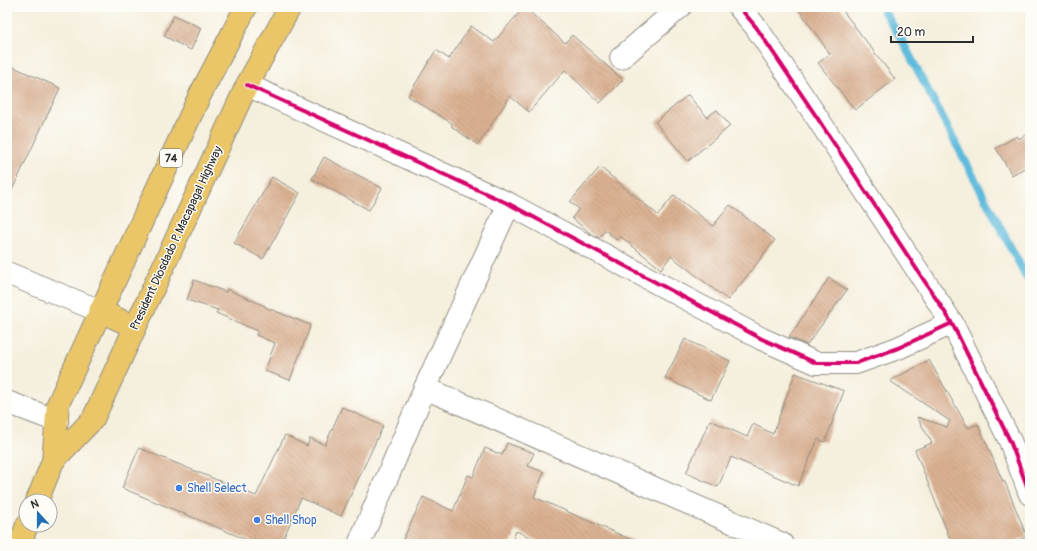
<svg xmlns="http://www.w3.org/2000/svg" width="1037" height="551" viewBox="0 0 1037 551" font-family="Pangolin,sans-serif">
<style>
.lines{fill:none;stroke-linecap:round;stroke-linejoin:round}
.stream{stroke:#5ebbdc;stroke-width:8}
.building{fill:url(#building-back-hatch)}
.minor-casing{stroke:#908d84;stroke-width:24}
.highway-casing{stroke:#908d84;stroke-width:24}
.minor{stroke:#fff;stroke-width:22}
.highway{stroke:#eac669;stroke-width:22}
.cycleway-casing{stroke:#fdfcf7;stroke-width:6}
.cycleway{stroke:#d6006c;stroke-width:4}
.shop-dot{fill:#3f7fe0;stroke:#fdfcf7;stroke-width:1.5}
.labels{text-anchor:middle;stroke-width:3;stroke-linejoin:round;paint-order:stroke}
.shield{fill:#fdfcf7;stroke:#6a6a68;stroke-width:1}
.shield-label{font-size:11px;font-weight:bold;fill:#2b2b2b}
.street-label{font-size:12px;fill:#2b2b2b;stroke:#fdfcf7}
.shop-label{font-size:12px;fill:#366cbe;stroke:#fdfcf7;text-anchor:start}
</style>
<defs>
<pattern id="building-back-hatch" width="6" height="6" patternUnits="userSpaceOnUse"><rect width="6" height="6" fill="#dab192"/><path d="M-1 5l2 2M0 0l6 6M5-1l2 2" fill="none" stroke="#bb987e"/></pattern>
</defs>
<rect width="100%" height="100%" fill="#fdfcf7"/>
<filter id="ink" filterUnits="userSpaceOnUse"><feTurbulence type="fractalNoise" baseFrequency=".025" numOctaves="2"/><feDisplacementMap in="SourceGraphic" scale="8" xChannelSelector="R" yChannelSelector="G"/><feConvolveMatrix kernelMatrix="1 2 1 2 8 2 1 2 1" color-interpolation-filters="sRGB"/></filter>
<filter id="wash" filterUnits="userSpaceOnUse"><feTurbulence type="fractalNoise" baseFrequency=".012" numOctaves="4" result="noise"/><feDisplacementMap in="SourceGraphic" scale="16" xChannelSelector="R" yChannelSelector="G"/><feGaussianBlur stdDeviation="0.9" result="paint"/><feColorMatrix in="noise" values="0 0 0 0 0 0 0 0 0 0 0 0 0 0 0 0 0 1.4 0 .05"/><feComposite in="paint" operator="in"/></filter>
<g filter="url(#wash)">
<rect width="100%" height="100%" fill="#f5efdd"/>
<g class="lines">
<polyline class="stream" points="881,7 899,35 1030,284"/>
</g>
<g id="blocks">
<g class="building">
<polygon points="524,7 565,43 572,35 623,80 600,103 565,70 529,112 510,96 478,145 451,126 453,124 408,96 436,50 449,59 471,26 494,42"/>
<polygon points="797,7 840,7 895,79 855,110 818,63 830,54"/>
<polygon points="174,15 201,28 191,50 164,36"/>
<polygon points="7,64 60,88 7,201"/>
<polygon points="688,95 707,117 717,110 730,126 688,161 655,122"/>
<polygon points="1030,133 1030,165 1012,175 996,148 1017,136 1018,139"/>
<polygon points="324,157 382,188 369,210 312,179"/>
<polygon points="600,167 658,215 674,195 713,226 730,205 775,240 728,300 671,256 661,269 620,236 616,240 605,230 599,238 590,233 572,218 579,209 570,202"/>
<polygon points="272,177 300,193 263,259 234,243"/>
<polygon points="829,278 847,290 807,345 789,337"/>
<polygon points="194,280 226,292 227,289 265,306 265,307 310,325 309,327 310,327 290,380 265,371 275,343 256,335 258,331 216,313 218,310 187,300"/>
<polygon points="685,339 730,361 711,400 665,378"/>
<polygon points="929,360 968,428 978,424 1003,482 1005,482 1027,537 1008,544 952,544 915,450 932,443 917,417 947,427 950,421 890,381"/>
<polygon points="795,373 844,391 825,442 818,439 798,486 731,457 718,487 686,473 710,420 747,437 753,424 773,434"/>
<polygon points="342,407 383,426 341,516 301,498 281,544 257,544 122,488 139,448 256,496 285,435 307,446 310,438 325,445"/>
<polygon points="507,443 534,453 528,466 544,472 534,497 641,544 545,544 516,531 511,544 401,544 423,497 453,511 468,475 473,477 485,448 502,455"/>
</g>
</g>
</g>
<g filter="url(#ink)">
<use href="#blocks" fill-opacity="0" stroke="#908d84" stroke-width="1"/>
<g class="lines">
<defs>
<g id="minor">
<polyline points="739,7 756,27 816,116 952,323 1010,441 1030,494"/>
<polyline points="621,58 680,7"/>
<polyline points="247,85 509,204 762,339 816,363 856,363 898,348 952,323"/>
<polyline points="7,273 100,311"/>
<polyline points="425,388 782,544"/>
<polyline points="7,402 57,421"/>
<polyline points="359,544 425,388 509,204"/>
</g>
<g id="highway">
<polyline points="100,311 135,327"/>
<polyline points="53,461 93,419 247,85 290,7"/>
<polyline points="37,501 53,461 58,404 200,95 246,7"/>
<polyline points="20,544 27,525"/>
</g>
</defs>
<use href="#minor" class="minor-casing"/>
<use href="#highway" class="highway-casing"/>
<use href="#minor" class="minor"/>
<use href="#highway" class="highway"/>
<defs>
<g id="cycleway">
<polyline points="739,7 756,27 816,116 952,323 1010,441 1030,494"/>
<polyline points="247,85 509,204 762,339 816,363 856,363 898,348 952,323"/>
</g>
</defs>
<use href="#cycleway" class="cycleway-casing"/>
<use href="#cycleway" class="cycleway"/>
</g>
</g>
<g class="shop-dot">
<circle cx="179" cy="488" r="4"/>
<circle cx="257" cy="520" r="4"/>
</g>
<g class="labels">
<rect class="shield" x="160" y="149" width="22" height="18" rx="3"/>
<g class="shield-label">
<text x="171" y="162">74</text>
</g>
<g class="street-label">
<text transform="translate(176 238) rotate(-65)" y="4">President Diosdado P. Macapagal Highway</text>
</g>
<g class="shop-label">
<text x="187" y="492">Shell Select</text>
<text x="265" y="524">Shell Shop</text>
</g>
</g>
<rect width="1037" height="551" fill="none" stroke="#fdfcf7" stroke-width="24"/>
<g transform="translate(38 513) rotate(339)"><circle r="19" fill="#fdfcf7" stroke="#a9a8a5"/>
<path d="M0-3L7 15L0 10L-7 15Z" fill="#1f6fb2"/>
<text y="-6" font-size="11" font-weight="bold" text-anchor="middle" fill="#2b2b2b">N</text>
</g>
<path d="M891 36v6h82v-6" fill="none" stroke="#2b2b2b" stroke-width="2"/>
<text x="897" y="36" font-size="12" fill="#2b2b2b" stroke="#fdfcf7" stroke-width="3" paint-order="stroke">20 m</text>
</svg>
